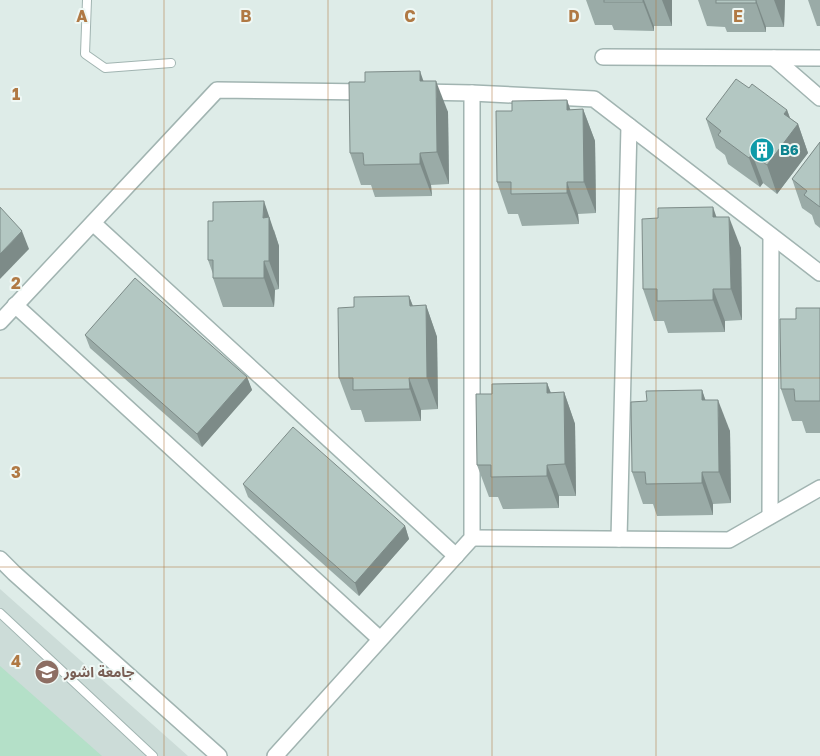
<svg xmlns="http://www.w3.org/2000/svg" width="820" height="756" viewBox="0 0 820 756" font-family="'Golos Text','Noto Sans Arabic',sans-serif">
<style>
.built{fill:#ccdcd8}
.pitch{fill:#b4e0c8}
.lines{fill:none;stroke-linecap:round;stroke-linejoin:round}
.service-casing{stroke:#a1b4b1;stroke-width:10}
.minor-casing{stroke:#a1b4b1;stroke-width:18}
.service{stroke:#fff;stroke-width:8}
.minor{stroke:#fff;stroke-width:15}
.wall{fill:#9aaba7}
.shaded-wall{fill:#7d8b88}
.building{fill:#b3c7c2;stroke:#7d8b88}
.grid{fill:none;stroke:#b07944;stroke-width:1;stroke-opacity:0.55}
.labels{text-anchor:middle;stroke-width:4;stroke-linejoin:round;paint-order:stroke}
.culture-label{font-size:14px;font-weight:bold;fill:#0d838f;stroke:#eff8f5;text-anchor:start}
.education-label{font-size:14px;font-weight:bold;fill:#785e54;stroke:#eff8f5;text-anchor:start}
.grid-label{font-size:16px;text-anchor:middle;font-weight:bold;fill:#b07944;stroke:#eff8f5;stroke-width:4;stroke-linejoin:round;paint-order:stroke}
</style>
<rect width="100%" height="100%" fill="#deece8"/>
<polygon class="built" points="0,589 188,756 0,756"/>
<polygon class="pitch" points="0,666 102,756 0,756"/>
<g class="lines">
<defs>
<g id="service">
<polyline points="87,0 85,54 105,68 171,63"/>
<polyline points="0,613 153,756"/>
</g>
<g id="minor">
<polyline points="603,57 820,58"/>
<polyline points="774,58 820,98"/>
<polyline points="421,92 472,93 594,99 820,273"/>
<polyline points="93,223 456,556"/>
<polyline points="15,305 380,639"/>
<polyline points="0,322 217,90 368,92"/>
<polyline points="770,516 771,236"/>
<polyline points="472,538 729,540 820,488"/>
<polyline points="619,539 629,126"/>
<polyline points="0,559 14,573 219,756"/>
<polyline points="275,756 472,538 472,93"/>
</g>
</defs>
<use href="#service" class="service-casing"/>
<use href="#minor" class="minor-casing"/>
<use href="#service" class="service"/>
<use href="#minor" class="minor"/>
</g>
<g class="wall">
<polygon points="586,0 672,0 672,26 654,26 654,31 614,30 612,25 595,25"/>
<polygon points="698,0 785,0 784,27 766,27 766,32 727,32 725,27 707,26"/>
<polygon points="808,0 820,0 820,26 817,26"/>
<polygon points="423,81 448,112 449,184 431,185 432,196 375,197 371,185 361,185 350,153"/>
<polygon points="749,88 787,110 790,118 798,124 808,153 777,194 763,183 760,187 728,164 725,155 716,148 706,119"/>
<polygon points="567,100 570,110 583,109 595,141 596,213 578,214 579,224 522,226 518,214 508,214 497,182 512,111"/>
<polygon points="820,142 820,228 815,224 812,215 802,208 792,179"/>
<polygon points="716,217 741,248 742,320 725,321 725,332 668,333 664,321 654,321 643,289"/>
<polygon points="274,230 279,246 279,289 275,290 274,307 223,307 213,278 213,274 208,260"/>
<polygon points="409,296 413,306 426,305 437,337 438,409 421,410 421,421 365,422 361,410 351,410 339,378 354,307"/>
<polygon points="820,308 820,433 806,433 802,421 792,421 781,389 796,319"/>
<polygon points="85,335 247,377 252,390 202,447 90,348"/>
<polygon points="547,383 551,393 564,392 575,424 576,496 559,496 559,508 503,509 498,497 489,497 477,465 492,394"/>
<polygon points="702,390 705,400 730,431 731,503 713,504 713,515 657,516 653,504 643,504 632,472 647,401"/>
<polygon points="243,484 405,526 409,539 359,596 248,497"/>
</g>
<g class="shaded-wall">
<polygon points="643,0 644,0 654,26 654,31 643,2"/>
<polygon points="662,0 672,0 672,26"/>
<polygon points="756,0 766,27 766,32 756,3"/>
<polygon points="774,0 785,0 784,27"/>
<polygon points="420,71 431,103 420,81"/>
<polygon points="436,81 448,112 449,184 437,152"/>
<polygon points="567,100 578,132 567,110"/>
<polygon points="583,109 595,141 596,213 584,182"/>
<polygon points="787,110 794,129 798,124 808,153 777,194 767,165 784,114"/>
<polygon points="420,153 431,185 432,196 420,164"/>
<polygon points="752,154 763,183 760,187 749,158"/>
<polygon points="567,182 578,214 579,224 567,193"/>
<polygon points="264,201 279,246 279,289 269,261 263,218"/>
<polygon points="713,207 724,239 713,217"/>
<polygon points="729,217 741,248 742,320 731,289"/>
<polygon points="22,231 29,249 0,279 0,254"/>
<polygon points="264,261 275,290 274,307 264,278"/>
<polygon points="713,289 725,321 725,332 713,300"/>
<polygon points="409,296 421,328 410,306"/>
<polygon points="426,305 437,337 438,409 427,378"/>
<polygon points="247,377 252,390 202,447 197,434"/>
<polygon points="409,378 421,410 421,421 410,389"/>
<polygon points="547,383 559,415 547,393"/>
<polygon points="702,390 713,422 702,400"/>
<polygon points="564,392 575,424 576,496 565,464"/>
<polygon points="718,400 730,431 731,503 719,472"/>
<polygon points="547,465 559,496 559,508 547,476"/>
<polygon points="702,472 713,504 713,515 702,483"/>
<polygon points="405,526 409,539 359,596 355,583"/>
</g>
<g class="building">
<rect x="604" y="0" width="39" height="2"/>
<rect x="716" y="0" width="40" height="3"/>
<polygon points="420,71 420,81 436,81 437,152 420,153 420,164 364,165 363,153 350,153 349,82 365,82 365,72"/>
<polygon points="736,79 749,88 752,84 787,110 784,114 798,124 767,165 752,154 749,158 718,135 721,131 706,119"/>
<polygon points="567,100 567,110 583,109 584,182 567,182 567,193 511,194 511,182 497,182 496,111 512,111 512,101"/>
<polygon points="820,142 820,207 804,195 807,191 792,179"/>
<polygon points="264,201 263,218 269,217 269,261 264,261 264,278 213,278 213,260 208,260 208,221 213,221 213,202"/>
<polygon points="0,207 22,231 0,254"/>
<polygon points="713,207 713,217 729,217 731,289 713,289 713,300 657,301 657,289 643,289 642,219 658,218 658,208"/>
<polygon points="135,278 247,377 197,434 85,335"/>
<polygon points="409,296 410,306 426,305 427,378 409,378 410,389 353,390 353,378 339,378 338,308 354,307 354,297"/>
<polygon points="796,308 820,308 820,401 795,401 794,389 781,389 780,319 796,319"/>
<polygon points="547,383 547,393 564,392 565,464 547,465 547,476 491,477 491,465 477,465 476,394 492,394 492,384"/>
<polygon points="702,390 702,400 718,400 719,472 702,472 702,483 646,484 645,472 632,472 631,402 647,401 646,391"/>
<polygon points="293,427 405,526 355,583 243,484"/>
</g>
<path class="grid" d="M164 0V756M328 0V756M492 0V756M656 0V756M0 189H820M0 378H820M0 567H820"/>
<defs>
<symbol id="building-disc" viewBox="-11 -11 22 22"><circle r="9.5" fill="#0f9aa8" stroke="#eff8f5"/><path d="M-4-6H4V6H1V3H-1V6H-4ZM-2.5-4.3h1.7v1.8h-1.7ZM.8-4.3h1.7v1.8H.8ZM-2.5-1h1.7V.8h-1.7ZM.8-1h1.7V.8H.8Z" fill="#fff"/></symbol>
<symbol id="university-disc" viewBox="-11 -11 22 22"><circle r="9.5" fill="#8d6e63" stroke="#eff8f5"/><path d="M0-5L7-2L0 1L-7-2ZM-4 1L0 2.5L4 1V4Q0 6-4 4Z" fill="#fff"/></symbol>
</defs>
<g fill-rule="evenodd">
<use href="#building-disc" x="748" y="136" width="28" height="28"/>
<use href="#university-disc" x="33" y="658" width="28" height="28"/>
</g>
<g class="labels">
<g class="culture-label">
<text x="780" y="155">B6</text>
</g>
<g class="education-label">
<text x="64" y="677">جامعة اشور</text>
</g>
</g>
<g class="grid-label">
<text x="82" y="22">A</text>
<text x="246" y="22">B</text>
<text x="410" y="22">C</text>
<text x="574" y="22">D</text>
<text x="738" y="22">E</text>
<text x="16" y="100">1</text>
<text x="16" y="289">2</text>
<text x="16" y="478">3</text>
<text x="16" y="667">4</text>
</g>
</svg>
